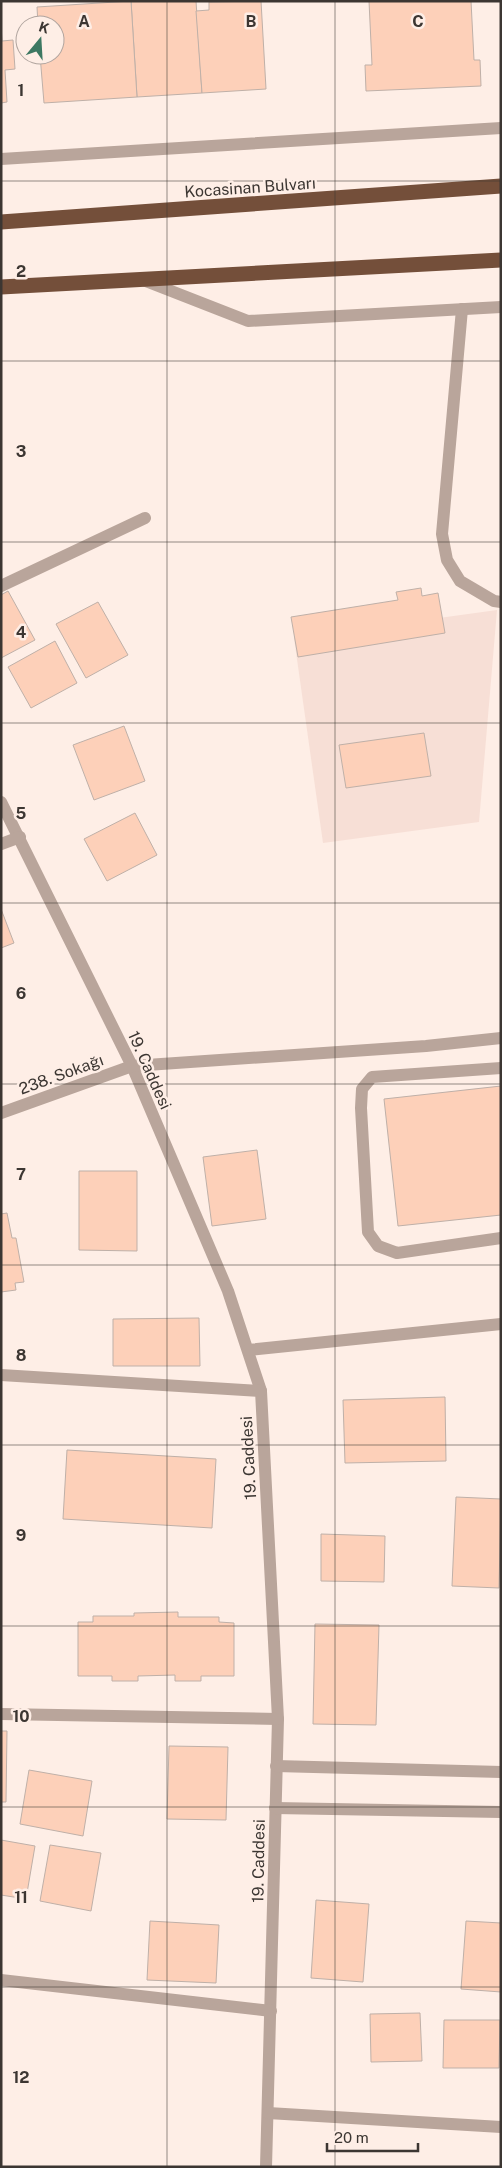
<svg xmlns="http://www.w3.org/2000/svg" width="502" height="2168" viewBox="0 0 502 2168" font-family="'Public Sans',sans-serif">
<style>
.education{fill:#f7dfd6}
.building{fill:#fdd0b9;stroke:#bfb0a8}
.lines{fill:none;stroke-linecap:round;stroke-linejoin:round}
.minor{stroke:#b9a59b;stroke-width:12}
.highway{stroke:#744f3a;stroke-width:15}
.grid{fill:none;stroke:#3c3632;stroke-width:1;stroke-opacity:0.55}
.labels{text-anchor:middle;stroke-width:5;stroke-linejoin:round;paint-order:stroke}
.street-label{font-size:16px;fill:#3c3632;stroke:#feeee6}
.grid-label{font-size:16px;text-anchor:middle;font-weight:bold;fill:#3c3632;stroke:#feeee6;stroke-width:5;stroke-linejoin:round;paint-order:stroke}
</style>
<rect width="100%" height="100%" fill="#feeee6"/>
<polygon class="education" points="497,610 479,822 323,843 294,638"/>
<g class="building">
<polygon points="131,1 196,1 202,93 137,97"/>
<polygon points="131,1 137,97 44,103 40,55 55,55 55,25 38,25 37,7"/>
<polygon points="261,1 266,89 202,93 196,11 209,10 209,2"/>
<polygon points="369,1 471,1 474,60 480,60 481,86 366,91 365,65 372,65"/>
<polygon points="1,25 2,41 13,40 15,69 5,70 7,102 1,103"/>
<polygon points="421,588 422,596 438,593 445,633 298,657 291,617 398,600 396,592"/>
<polygon points="8,591 35,640 1,658 1,595"/>
<polygon points="98,602 128,655 86,678 56,624"/>
<polygon points="55,641 77,683 31,708 8,667"/>
<polygon points="124,726 145,781 94,800 73,745"/>
<polygon points="424,733 431,776 346,788 339,745"/>
<polygon points="135,813 157,855 107,881 84,839"/>
<polygon points="1,909 14,943 1,948"/>
<polygon points="501,1086 501,1215 398,1226 384,1099"/>
<polygon points="257,1150 266,1219 212,1226 203,1157"/>
<polygon points="79,1171 137,1171 137,1251 79,1250"/>
<polygon points="7,1213 12,1238 16,1238 24,1282 15,1283 16,1290 1,1292 1,1214"/>
<polygon points="199,1318 200,1366 113,1366 113,1319"/>
<polygon points="445,1397 446,1461 345,1463 343,1400"/>
<polygon points="67,1450 216,1459 212,1528 63,1519"/>
<polygon points="456,1497 501,1499 499,1588 452,1586"/>
<polygon points="321,1534 385,1536 384,1582 321,1581"/>
<polygon points="178,1612 178,1617 219,1617 219,1622 234,1623 234,1676 201,1676 201,1681 175,1681 175,1675 138,1676 138,1681 112,1681 112,1676 78,1676 78,1622 93,1622 93,1616 134,1616 134,1613"/>
<polygon points="315,1624 379,1625 376,1725 313,1724"/>
<polygon points="1,1731 7,1731 6,1802 1,1802"/>
<polygon points="169,1746 228,1747 226,1820 167,1819"/>
<polygon points="29,1770 92,1781 83,1836 20,1824"/>
<polygon points="1,1840 35,1846 26,1899 1,1895"/>
<polygon points="50,1845 101,1853 91,1911 40,1901"/>
<polygon points="316,1900 369,1904 363,1982 311,1978"/>
<polygon points="150,1921 219,1925 216,1983 147,1980"/>
<polygon points="466,1921 501,1923 501,1992 461,1989"/>
<polygon points="420,2013 422,2061 371,2062 370,2014"/>
<polygon points="444,2020 500,2020 499,2068 443,2068"/>
</g>
<g class="lines">
<g class="minor">
<polyline points="1,159 501,128"/>
<polyline points="143,280 248,321 501,307"/>
<polyline points="462,309 442,534 447,560 460,581 494,601 501,602"/>
<polyline points="1,586 145,518"/>
<polyline points="1,802 132,1066 228,1291 261,1391 278,1719 266,2167"/>
<polyline points="1,844 20,837"/>
<polyline points="501,1068 372,1077 362,1089 361,1108 368,1232 378,1246 397,1253 501,1238"/>
<polyline points="1,1113 132,1066 426,1046 501,1038"/>
<polyline points="248,1350 501,1324"/>
<polyline points="1,1375 261,1391"/>
<polyline points="1,1714 278,1719"/>
<polyline points="276,1766 501,1772"/>
<polyline points="275,1808 501,1812"/>
<polyline points="1,1980 271,2011"/>
<polyline points="268,2113 501,2127"/>
</g>
<g class="highway">
<polyline points="1,222 501,186"/>
<polyline points="1,287 501,260"/>
</g>
</g>
<path class="grid" d="M167 1V2167M335 1V2167M1 181H501M1 361H501M1 542H501M1 723H501M1 903H501M1 1084H501M1 1265H501M1 1445H501M1 1626H501M1 1807H501M1 1987H501"/>
<g class="labels">
<g class="street-label">
<text transform="translate(250 187) rotate(-4)" y="6">Kocasinan Bulvarı</text>
<text transform="translate(150 1070) rotate(66)" y="6">19. Caddesi</text>
<text transform="translate(61 1074) rotate(-20)" y="6">238. Sokağı</text>
<text transform="translate(248 1458) rotate(-93)" y="6">19. Caddesi</text>
<text transform="translate(258 1861) rotate(-89)" y="6">19. Caddesi</text>
</g>
</g>
<g class="grid-label">
<text x="84" y="27">A</text>
<text x="251" y="27">B</text>
<text x="418" y="27">C</text>
<text x="21" y="96">1</text>
<text x="21" y="277">2</text>
<text x="21" y="457">3</text>
<text x="21" y="638">4</text>
<text x="21" y="819">5</text>
<text x="21" y="999">6</text>
<text x="21" y="1180">7</text>
<text x="21" y="1361">8</text>
<text x="21" y="1541">9</text>
<text x="21" y="1722">10</text>
<text x="21" y="1903">11</text>
<text x="21" y="2083">12</text>
</g>
<rect width="502" height="2168" fill="none" stroke="#3c3632" stroke-width="5"/>
<g transform="translate(40 40) rotate(18)"><circle r="24" fill="#feeee6" stroke="#b0a49e"/>
<path d="M0-4L9 19L0 12L-9 19Z" fill="#3d7862"/>
<text y="-8" font-size="14" font-weight="bold" text-anchor="middle" fill="#3c3632">K</text>
</g>
<path d="M327 2143v8h91v-8" fill="none" stroke="#3c3632" stroke-width="2.5"/>
<text x="334" y="2143" font-size="15" fill="#3c3632" stroke="#feeee6" stroke-width="4" paint-order="stroke">20 m</text>
</svg>
